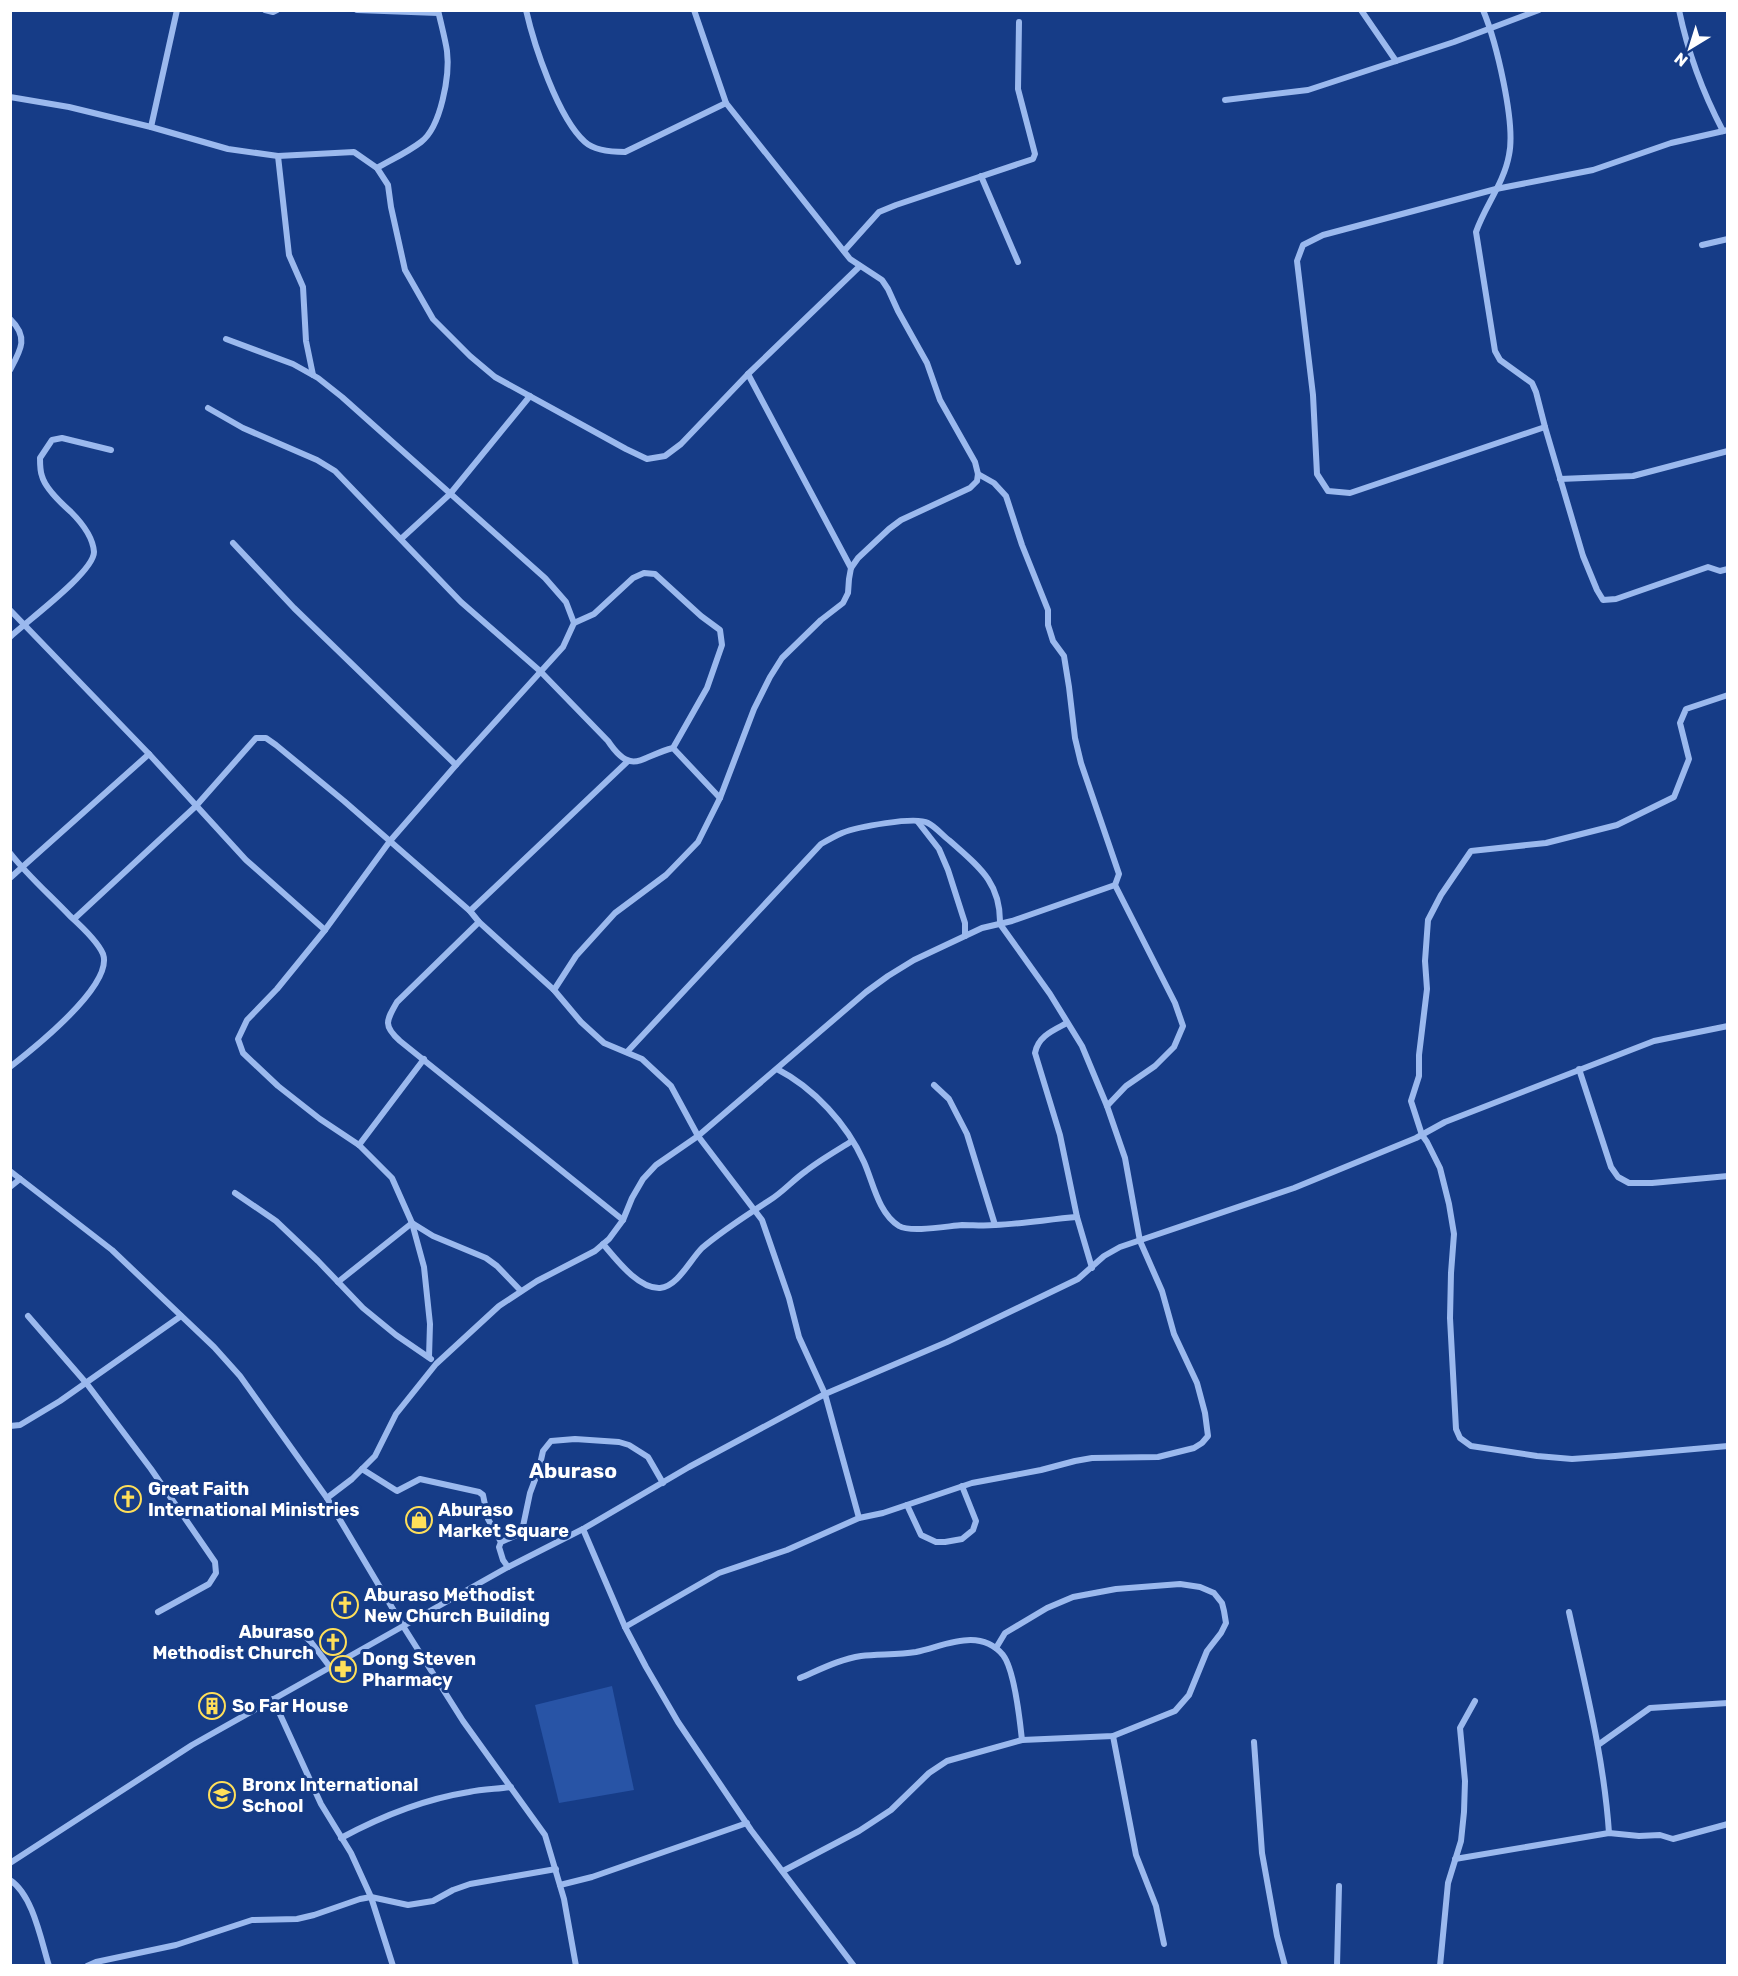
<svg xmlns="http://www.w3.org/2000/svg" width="1738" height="1976" viewBox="0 0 1738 1976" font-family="Rubik,sans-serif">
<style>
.pitch{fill:#2854a6}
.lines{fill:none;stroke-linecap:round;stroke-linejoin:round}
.street{stroke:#9bb9ee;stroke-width:6}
.labels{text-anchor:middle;stroke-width:6;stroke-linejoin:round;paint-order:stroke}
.poi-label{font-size:18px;font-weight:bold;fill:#fff;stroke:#163c87;text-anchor:start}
.quarter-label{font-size:21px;font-weight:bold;fill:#fff;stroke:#163c87}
</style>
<rect width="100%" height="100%" fill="#163c87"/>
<polygon class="pitch" points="612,1686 634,1790 559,1803 535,1705"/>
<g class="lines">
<g class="street">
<polyline points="265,10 273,12 277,10"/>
<polyline points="357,10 438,13"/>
<path d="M526 10C534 45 558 118 585 142 595 151 612 152 625 152L726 103"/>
<polyline points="1361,10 1396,61"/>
<path d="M1483 10C1496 41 1516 123 1509 155 1504 183 1485 206 1476 232L1495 351 1500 360 1532 383 1536 392 1545 427 1583 556 1597 590 1603 600 1616 599 1708 567 1720 571 1728 569"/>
<path d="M1679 10C1688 53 1703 93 1723 131"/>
<polyline points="10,97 69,107 151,127 228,149 278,156 354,152 377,168 388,185 391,207 405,270 433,319 470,356 495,377 626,449 647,459 665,456 681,444 748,374 860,266"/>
<polyline points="1225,100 1308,90 1454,42 1539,10"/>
<polyline points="151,127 177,10"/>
<polyline points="278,156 289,255 303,287 306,341 313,375"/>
<path d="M377 168C391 160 408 152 421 142 441 127 450 75 447 51 445 38 441 24 438 10"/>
<polyline points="981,176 1018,262"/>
<polyline points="1702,245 1728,239"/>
<polyline points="844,251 879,212 896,205 1033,159 1035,154 1018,89 1019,22"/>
<path d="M10 319C29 337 21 350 10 370"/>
<polyline points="226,339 293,364 318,378 342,397 545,578 566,602 574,623 563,647 456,765 390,841 325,930 277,989 247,1020 238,1039 243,1053 278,1086 320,1119 359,1145 392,1178 412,1223 424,1267 430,1324 429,1357"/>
<polyline points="748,374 851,568"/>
<path d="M208 408 243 428 317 460 335 471 461 602 540 671 608 741C632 777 641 756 673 748L720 798"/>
<polyline points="1545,427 1350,493 1328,491 1317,474 1313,395 1297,261 1303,245 1323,235 1496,189 1593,170 1671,143 1728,130"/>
<polyline points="1560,479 1633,476 1728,451"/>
<polyline points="401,539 450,494 530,396"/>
<polyline points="233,543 294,608 456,765"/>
<polyline points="10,610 149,754 246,860 325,930"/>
<polyline points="574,623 594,614 633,578 644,573 655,574 701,616 720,630 722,645 707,688 673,748"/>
<path d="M10 637C27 621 94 572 94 552 93 537 81 522 71 512 62 504 45 488 42 476 40 471 40 464 40 458L52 440 62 438 111 450"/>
<polyline points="1728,695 1686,709 1680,723 1689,759 1674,797 1617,825 1546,843 1471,851 1441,895 1428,920 1425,961 1427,989 1419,1055 1419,1076 1411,1101 1422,1135 1427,1142 1440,1168 1449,1204 1454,1234 1451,1273 1450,1318 1456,1429 1460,1438 1471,1446 1537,1456 1572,1459 1615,1456 1728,1446"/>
<polyline points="918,822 939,849 948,870 965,923 965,936"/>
<path d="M10 853C28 876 50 895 70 916 80 925 98 942 103 954 114 985 33 1049 10 1067"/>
<polyline points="10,878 149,754"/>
<polyline points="470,911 628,761"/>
<polyline points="74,919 196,806 256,738 266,738 276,745 344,801 470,911 479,922 554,990 581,1022 604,1043 642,1059 671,1086 698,1136 762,1220 789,1298 799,1337 825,1394 859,1518"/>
<path d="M479 922 397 1002C386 1021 383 1026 400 1041L623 1220"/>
<polyline points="554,990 576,956 615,913 666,875 698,842 720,798 754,709 770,677 782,658 821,620 843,603 848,593 849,579 851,568 858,558 889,529 901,520 970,488 977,481 978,474 975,462 940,400 927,363 898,311 888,289 882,280 850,259 726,103 694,10"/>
<path d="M1067 1023C1054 1030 1038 1036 1035 1053L1060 1135 1077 1217"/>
<path d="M777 1069C814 1088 847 1124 864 1162 873 1182 878 1213 899 1226 911 1233 948 1226 962 1225 973 1225 984 1226 995 1225 1022 1224 1050 1219 1077 1217L1092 1268"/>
<polyline points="1579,1069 1611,1167 1618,1177 1629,1183 1652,1183 1728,1176"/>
<polyline points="934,1085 949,1099 967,1134 995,1225"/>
<polyline points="1107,1106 1126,1086 1155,1066 1174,1047 1183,1026 1175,1003 1115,885"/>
<polyline points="359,1145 424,1059"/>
<polyline points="10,1171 112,1250 214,1347 240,1376 327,1498 403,1626 463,1721 545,1835 564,1899 576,1966"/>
<polyline points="10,1187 20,1179"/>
<polyline points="235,1193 276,1221 318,1261 363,1308 396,1335 431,1359"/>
<polyline points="412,1223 433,1236 486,1258 497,1266 521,1291"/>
<path d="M603 1244C616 1259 638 1289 660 1288 678 1286 690 1260 702 1248 723 1230 747 1215 770 1200 783 1192 793 1180 806 1171 820 1160 836 1151 852 1141"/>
<polyline points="338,1282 412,1223"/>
<polyline points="28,1316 87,1384 151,1469 215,1562 216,1573 209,1584 158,1612"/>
<polyline points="10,1426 20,1425 60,1401 181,1316"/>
<polyline points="362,1469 397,1491 420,1479 479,1492 483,1495 488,1519 501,1542"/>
<polyline points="327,1498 352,1479 375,1456 396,1414 436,1364 499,1306 537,1281 595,1251 609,1239 623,1220 632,1198 643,1179 656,1165 698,1136 866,992 888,976 914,960 982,928 1012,921 1115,885 1119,874 1081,763 1075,738 1069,687 1064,656 1053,641 1048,625 1048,610 1022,545 1006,496 994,483 978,474"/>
<polyline points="907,1505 921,1535 936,1542 945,1542 962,1539 973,1530 976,1521 962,1486"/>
<polyline points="583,1529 625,1627 646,1667 678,1722 751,1830 854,1966"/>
<polyline points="508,1567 503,1560 499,1547 501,1542 519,1534 522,1531 530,1493 539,1469 543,1451 551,1441 575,1439 619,1442 629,1445 648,1457 663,1483"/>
<path d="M1569 1612C1585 1685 1604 1758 1609 1833"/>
<path d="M625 1627 719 1573 787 1550 859 1518 883 1513 972 1483 1041 1470 1075 1461 1092 1458 1158 1457 1194 1448 1202 1443 1208 1436 1205 1413 1197 1383 1174 1334 1162 1291 1140 1241 1125 1158 1107 1106 1082 1046 1050 994 1000 924C1001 882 978 866 950 841 943 836 936 827 928 823 915 816 857 827 842 833 835 836 828 840 821 844L627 1052"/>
<polyline points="297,1629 311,1642 330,1667"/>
<path d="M800 1678C819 1670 840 1659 861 1656 879 1654 898 1655 916 1652 945 1646 979 1627 1003 1655 1014 1669 1020 1721 1022 1740"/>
<polyline points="273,1699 321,1804 351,1853 371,1897 393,1966"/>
<polyline points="1113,1736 1136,1855 1156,1906 1164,1944"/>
<polyline points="1254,1742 1262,1853 1277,1936 1285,1966"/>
<polyline points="1598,1745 1650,1708 1728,1703"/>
<path d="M341 1838C380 1817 425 1799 469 1792 482 1789 497 1789 511 1787"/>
<polyline points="1455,1859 1609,1833 1639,1836 1660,1835 1673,1839 1728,1824"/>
<polyline points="10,1863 192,1745 508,1567 583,1529 689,1467 825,1394 947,1342 1078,1279 1104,1256 1120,1247 1294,1188 1416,1138 1445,1122 1654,1041 1728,1026"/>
<polyline points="783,1871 859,1831 891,1810 929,1773 947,1761 1022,1740 1113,1736 1175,1711 1189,1695 1207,1651 1221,1633 1226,1623 1224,1611 1222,1603 1214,1593 1200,1587 1180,1584 1116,1589 1073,1597 1047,1608 1005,1633 996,1648"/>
<path d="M10 1880C33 1895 41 1940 49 1966"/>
<polyline points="560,1885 592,1877 747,1823"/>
<polyline points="87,1966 96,1962 176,1945 252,1920 297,1919 314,1915 360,1899 371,1897 408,1905 433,1901 453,1890 470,1884 556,1869"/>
<polyline points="1337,1966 1339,1886"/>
<polyline points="1440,1966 1448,1883 1461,1841 1464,1812 1465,1781 1460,1728 1475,1701"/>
</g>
</g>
<defs>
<symbol id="church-ring" viewBox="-11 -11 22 22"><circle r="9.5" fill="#163c87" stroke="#ffdf59" stroke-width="1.5"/><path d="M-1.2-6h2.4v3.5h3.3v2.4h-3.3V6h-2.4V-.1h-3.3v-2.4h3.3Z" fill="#ffdf59"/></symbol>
<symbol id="shop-ring" viewBox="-11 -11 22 22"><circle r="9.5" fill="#163c87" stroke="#ffdf59" stroke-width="1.5"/><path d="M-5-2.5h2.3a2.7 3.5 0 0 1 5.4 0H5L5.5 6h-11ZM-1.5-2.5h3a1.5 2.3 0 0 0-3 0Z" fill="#ffdf59"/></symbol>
<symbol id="pharmacy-ring" viewBox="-11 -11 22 22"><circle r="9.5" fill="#163c87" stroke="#ffdf59" stroke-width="1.5"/><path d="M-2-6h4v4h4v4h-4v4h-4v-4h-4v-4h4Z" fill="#ffdf59"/></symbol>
<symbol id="building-ring" viewBox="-11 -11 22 22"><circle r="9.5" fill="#163c87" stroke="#ffdf59" stroke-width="1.5"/><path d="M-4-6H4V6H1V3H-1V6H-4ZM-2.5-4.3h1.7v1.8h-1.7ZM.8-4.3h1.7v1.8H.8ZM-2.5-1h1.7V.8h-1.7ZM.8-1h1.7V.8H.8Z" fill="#ffdf59"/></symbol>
<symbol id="school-ring" viewBox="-11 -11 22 22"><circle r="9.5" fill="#163c87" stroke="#ffdf59" stroke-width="1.5"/><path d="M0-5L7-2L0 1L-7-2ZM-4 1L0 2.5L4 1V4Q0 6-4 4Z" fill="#ffdf59"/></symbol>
</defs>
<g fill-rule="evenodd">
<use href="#church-ring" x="113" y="1484" width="30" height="30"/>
<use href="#shop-ring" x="404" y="1505" width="30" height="30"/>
<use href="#church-ring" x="330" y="1590" width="30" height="30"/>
<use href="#church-ring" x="318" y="1627" width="30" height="30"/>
<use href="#pharmacy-ring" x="328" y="1654" width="30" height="30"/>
<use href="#building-ring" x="197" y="1691" width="30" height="30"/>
<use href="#school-ring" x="207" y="1780" width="30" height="30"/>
</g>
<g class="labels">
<g class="poi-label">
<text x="148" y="1495">Great Faith<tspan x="148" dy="21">International Ministries</tspan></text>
<text x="438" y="1516">Aburaso<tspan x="438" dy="21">Market Square</tspan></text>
<text x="364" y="1601">Aburaso Methodist<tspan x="364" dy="21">New Church Building</tspan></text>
<text x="314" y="1638" text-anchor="end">Aburaso<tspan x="314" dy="21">Methodist Church</tspan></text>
<text x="362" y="1665">Dong Steven<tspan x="362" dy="21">Pharmacy</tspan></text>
<text x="232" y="1712">So Far House</text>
<text x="242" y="1791">Bronx International<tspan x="242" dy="21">School</tspan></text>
</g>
<g class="quarter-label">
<text x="573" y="1478">Aburaso</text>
</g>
</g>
<rect width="1738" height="1976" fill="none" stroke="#ffffff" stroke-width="24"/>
<g transform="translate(1690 48) rotate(218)" stroke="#163c87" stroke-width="4.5" paint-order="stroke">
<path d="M0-4.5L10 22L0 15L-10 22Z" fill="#ffffff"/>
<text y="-9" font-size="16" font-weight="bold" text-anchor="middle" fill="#ffffff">N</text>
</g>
</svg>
